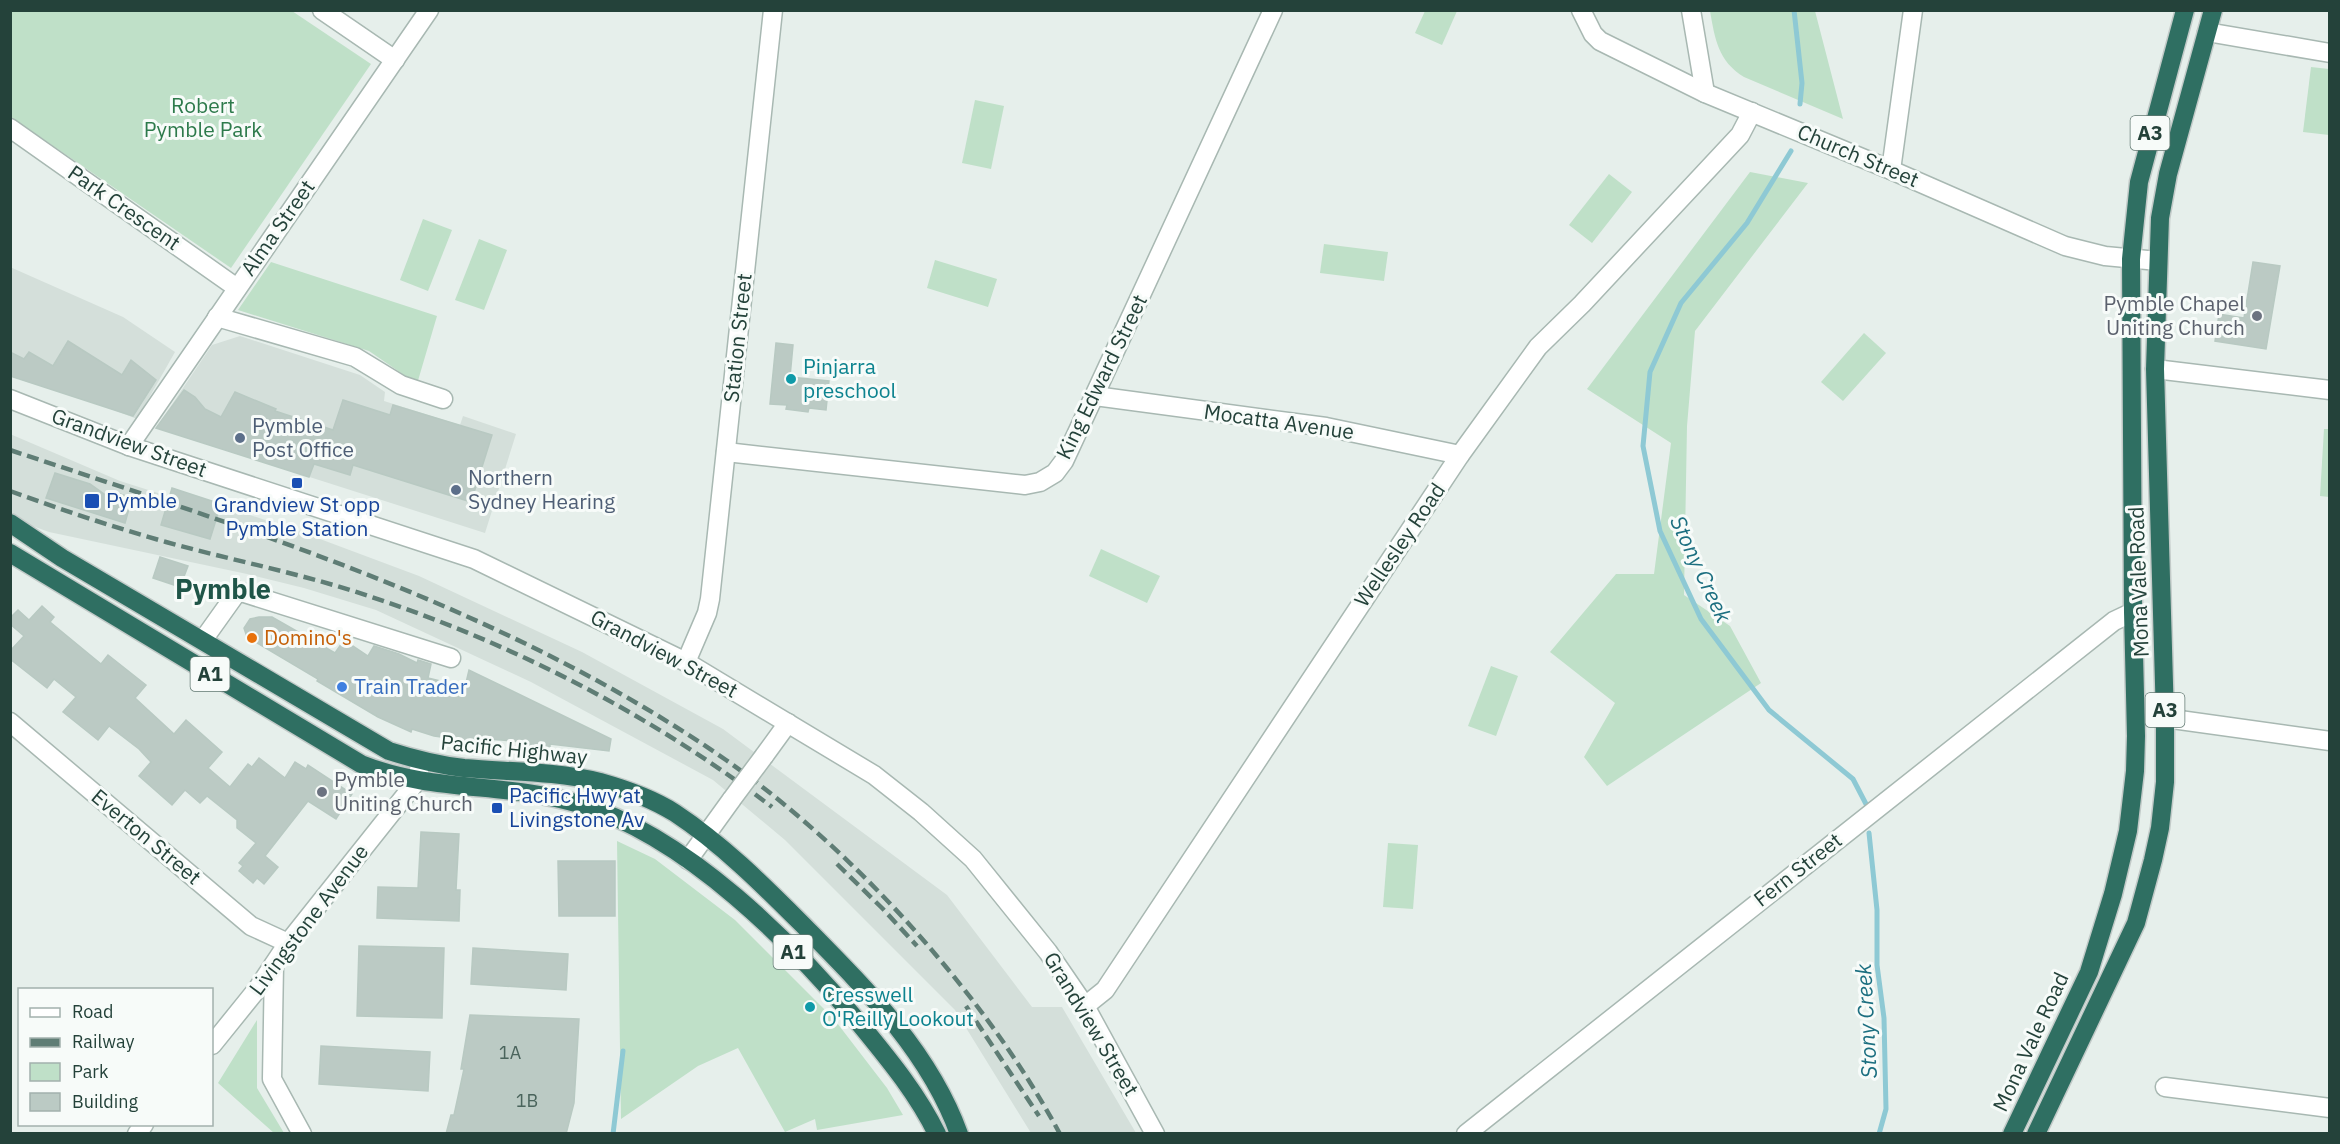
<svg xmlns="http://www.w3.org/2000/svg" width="2340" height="1144" viewBox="0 0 2340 1144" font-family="'IBM Plex Sans',sans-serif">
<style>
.built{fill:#d4dfda}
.green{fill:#bfe0c8}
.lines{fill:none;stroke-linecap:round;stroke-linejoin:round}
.stream{stroke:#8ec9d4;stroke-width:5}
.building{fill:#bbcac4;stroke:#b8c9c2;stroke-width:1.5}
.minor-casing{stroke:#a8b8b2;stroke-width:21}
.highway-casing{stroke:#c2cac8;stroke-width:21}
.minor{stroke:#fff;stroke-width:18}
.highway{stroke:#2f6f62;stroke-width:18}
.rail{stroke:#5f7d75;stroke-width:4.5;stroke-dasharray:12 6;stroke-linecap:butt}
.minor-bridge-casing{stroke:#a8b8b2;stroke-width:21;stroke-linecap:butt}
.minor-bridge{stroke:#fff;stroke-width:18}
.worship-dot{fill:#6b7280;stroke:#f7fbf9;stroke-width:2}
.culture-dot{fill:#0f9aa8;stroke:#f7fbf9;stroke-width:2}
.service-dot{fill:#5c6f8a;stroke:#f7fbf9;stroke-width:2}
.transit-dot{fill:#1a4fb4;stroke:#f7fbf9;stroke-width:2}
.food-dot{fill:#e8710a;stroke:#f7fbf9;stroke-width:2}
.shop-dot{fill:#3f7fe0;stroke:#f7fbf9;stroke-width:2}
.labels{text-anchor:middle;stroke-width:6;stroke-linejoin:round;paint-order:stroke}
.number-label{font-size:18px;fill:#4a645c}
.shield{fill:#f7fbf9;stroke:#637a73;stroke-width:1.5}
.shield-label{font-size:20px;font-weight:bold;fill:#24423a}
.park-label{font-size:21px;fill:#2d7a4b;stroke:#f7fbf9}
.street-label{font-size:21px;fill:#24423a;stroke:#f7fbf9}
.worship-label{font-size:21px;fill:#5b616d;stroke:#f7fbf9;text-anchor:end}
.culture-label{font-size:21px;fill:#0d838f;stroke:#f7fbf9;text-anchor:start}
.service-label{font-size:21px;fill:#4e5e75;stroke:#f7fbf9;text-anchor:start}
.transit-label{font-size:21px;fill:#164399;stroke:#f7fbf9;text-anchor:start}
.food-label{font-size:21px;fill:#c56008;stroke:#f7fbf9;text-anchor:start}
.shop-label{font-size:21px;fill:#366cbe;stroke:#f7fbf9;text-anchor:start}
.water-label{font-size:22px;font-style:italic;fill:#1c6f80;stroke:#f7fbf9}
.district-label{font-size:27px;font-weight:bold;fill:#1f5548;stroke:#f7fbf9}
</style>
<rect width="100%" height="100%" fill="#e6efeb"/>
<g class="built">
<polygon points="10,267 123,317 175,352 137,419 11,370"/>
<polygon points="240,336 360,375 385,392 384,401 460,425 463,416 516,434 485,533 156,428 212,345"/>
<polygon points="10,434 120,481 221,513 223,506 304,533 419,576 582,652 723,729 947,895 1032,1007 1062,1007 1136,1133 1031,1133 955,1010 785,840 713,780 531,682 376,610 304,588 247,574 49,532 11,518"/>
</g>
<g class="green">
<polygon points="11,10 292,11 371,64 231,268 11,117"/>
<polygon points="1425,11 1457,11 1442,45 1415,33"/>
<path d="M1710 11H1815L1843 119 1744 77C1718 61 1715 39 1710 11Z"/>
<polygon points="2311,67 2329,69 2329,135 2303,132"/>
<polygon points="975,100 1004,106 991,169 962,163"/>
<polygon points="1750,172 1808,183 1695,331 1687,426 1684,595 1730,626 1761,683 1607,786 1584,757 1615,703 1550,652 1616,574 1654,574 1671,443 1587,389"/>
<polygon points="1609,174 1632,192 1592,243 1569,225"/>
<polygon points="423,219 452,230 428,291 400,280"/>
<polygon points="479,239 507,250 484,310 455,300"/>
<polygon points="1324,244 1388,252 1384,281 1320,273"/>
<polygon points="935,260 997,279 988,307 927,288"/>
<polygon points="271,262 437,316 417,384 369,351 238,310"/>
<polygon points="1864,333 1886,353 1843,401 1821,382"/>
<polygon points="2324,429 2329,429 2329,497 2320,496"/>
<polygon points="1101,549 1160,576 1147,603 1089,576"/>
<polygon points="1491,666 1518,676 1496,736 1468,726"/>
<polygon points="617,841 655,859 735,920 834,1019 887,1088 903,1115 817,1130 815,1119 785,1132 738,1048 698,1066 621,1119"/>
<polygon points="1388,843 1418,845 1413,909 1383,907"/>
<polygon points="257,1020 257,1088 284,1133 274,1133 218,1083"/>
</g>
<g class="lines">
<g class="stream">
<polyline points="1794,10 1802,83 1800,104"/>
<polyline points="1791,151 1747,223 1681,303 1650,372 1643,446 1660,531 1701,619 1769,710 1853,779 1866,804"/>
<polyline points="1869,833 1877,910 1877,965 1884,1018 1886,1109 1879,1134"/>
<polyline points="613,1134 623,1051"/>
</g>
</g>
<g class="building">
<polygon points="2253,262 2280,266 2266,349 2215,341 2219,314 2244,318"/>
<polygon points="68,341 122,375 131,360 156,380 133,416 10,376 10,352 24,359 29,352 53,366"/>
<polygon points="776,343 793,345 790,377 829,381 826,410 809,408 808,412 786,409 787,405 770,404"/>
<polygon points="184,390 195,397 205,409 221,417 235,392 276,409 275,411 333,430 343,400 390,415 393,405 492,435 471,502 353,465 350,475 314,464 309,477 156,428"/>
<polygon points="55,473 90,484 107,496 111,491 132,498 125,523 46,498"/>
<polygon points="172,488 221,504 210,539 161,525"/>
<polygon points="160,557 188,566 180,587 153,578"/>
<polygon points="42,606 54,617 50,622 101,664 108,655 146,685 135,698 174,734 186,720 222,752 208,768 230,787 248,764 252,767 259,758 285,778 295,762 306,769 308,765 352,794 336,819 308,801 265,856 278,867 264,884 257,878 253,883 239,871 243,866 239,863 256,843 237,828 237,820 207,796 200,803 185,790 172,805 139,776 151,762 139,749 109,726 98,740 63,712 76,697 54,679 47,688 10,659 10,651 24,636 10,624 10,618 18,610 29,620"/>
<polygon points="259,617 272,617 335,653 344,640 368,656 374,646 399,654 417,663 418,660 431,664 428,678 465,687 469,670 611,739 609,751 550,744 550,749 522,747 523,742 477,738 477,742 434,736 412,729 411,732 378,717 317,681 318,679 247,637 244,628 250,619"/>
<polygon points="421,832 459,834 456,890 460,890 459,921 377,918 378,887 418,888"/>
<polygon points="558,861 615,861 615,916 559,916"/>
<polygon points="359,946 444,948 442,1018 357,1016"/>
<polygon points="473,948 568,954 566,990 471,984"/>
<polygon points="470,1015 579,1019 574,1103 566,1134 446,1134 451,1115 454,1115 464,1069 461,1069"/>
<polygon points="321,1046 430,1052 428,1091 319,1084"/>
</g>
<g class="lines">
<defs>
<g id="minor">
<polyline points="322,10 395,60"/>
<polyline points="1581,10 1593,34 1600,41 1705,93 1891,170 2065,246 2105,256 2158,261"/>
<polyline points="1691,10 1705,93"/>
<polyline points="2207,32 2330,53"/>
<polyline points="10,128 237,288"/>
<polyline points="1891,170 1913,10"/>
<polyline points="217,317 355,357 401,385 443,399"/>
<polyline points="2155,369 2330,390"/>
<polyline points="1095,396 1326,427 1460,455"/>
<polyline points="10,399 129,446 474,559 686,662 874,775 921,812 973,859 1048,952 1085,1006 1155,1134"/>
<polyline points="129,446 429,10"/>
<polyline points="726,452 1025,485 1040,482 1055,473 1064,461 1273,10"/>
<polyline points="203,640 238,591 451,658"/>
<polyline points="686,662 707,613 710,599 773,10"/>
<polyline points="2165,718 2330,741"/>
<polyline points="10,722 251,926 288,943"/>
<polyline points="764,756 788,723"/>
<polyline points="688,860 732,799"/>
<polyline points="274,965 272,1079 302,1134"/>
<polyline points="1085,1006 1105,990 1460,455 1538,347 1582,304 1740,135 1752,112"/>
<polyline points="212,1045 258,988 288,943 416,782 421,762"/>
<polyline points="2165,1087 2330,1108"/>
<polyline points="137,1134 144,1124"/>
<polyline points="1466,1134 2114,621 2133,612"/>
</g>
<g id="highway">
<path d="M10 523 62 558 389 751C414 759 438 765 464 768 510 772 555 771 600 782 625 789 653 799 675 813 722 844 763 885 802 924 862 985 929 1050 959 1134"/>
<path d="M10 553 361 764C433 793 507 782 579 804 686 835 795 945 864 1029 891 1062 918 1095 937 1134"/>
<polyline points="2012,1134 2089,972 2113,894 2128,831 2135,771 2136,736 2133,612 2131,259 2139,182 2185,10"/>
<polyline points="2036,1134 2136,923 2153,860 2160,828 2165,782 2165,718 2155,369 2160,218 2168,174 2213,10"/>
</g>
</defs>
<use href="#minor" class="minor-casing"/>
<use href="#highway" class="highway-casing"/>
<use href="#minor" class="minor"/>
<use href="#highway" class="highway"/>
<g class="rail">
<path d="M10 450C257 532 510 610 726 760 800 812 872 880 930 948 979 1005 1024 1067 1060 1134"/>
<path d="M10 491C62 510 113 527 166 542 227 559 289 571 350 590 502 638 645 710 772 807"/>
<polyline points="837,864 883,909 917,946"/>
<polyline points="966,1006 1039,1116"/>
</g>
<defs>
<polyline id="minor-bridge" points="732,799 764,756"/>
</defs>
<use href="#minor-bridge" class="minor-bridge-casing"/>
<use href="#minor-bridge" class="minor-bridge"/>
</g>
<g class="worship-dot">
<circle cx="2257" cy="316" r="6"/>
<circle cx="322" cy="792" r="6"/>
</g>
<g class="culture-dot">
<circle cx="791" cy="379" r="6"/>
<circle cx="810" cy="1007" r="6"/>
</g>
<g class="service-dot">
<circle cx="240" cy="438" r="6"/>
<circle cx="456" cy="490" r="6"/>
</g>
<g class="transit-dot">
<rect x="291" y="477" width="12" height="12" rx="3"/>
<rect x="84" y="493" width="16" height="16" rx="3"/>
<rect x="491" y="802" width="12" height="12" rx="3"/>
</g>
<circle class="food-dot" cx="252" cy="638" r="6"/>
<circle class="shop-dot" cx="342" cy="687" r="6"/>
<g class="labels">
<g class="number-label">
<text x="510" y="1059">1A</text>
<text x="527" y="1107">1B</text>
</g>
<g class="shield">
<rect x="2130.5" y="116" width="39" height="34" rx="4.5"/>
<rect x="190.5" y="657" width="39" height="34" rx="4.5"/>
<rect x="2145.5" y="693" width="39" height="34" rx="4.5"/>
<rect x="773.5" y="935" width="39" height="34" rx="4.5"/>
</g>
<g class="shield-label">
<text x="2150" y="140">A3</text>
<text x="210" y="681">A1</text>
<text x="2165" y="717">A3</text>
<text x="793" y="959">A1</text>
</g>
<g class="park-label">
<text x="203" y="113">Robert<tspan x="203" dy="24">Pymble Park</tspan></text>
</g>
<g class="street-label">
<text transform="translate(1858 156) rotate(23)" y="7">Church Street</text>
<text transform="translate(124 208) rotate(35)" y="7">Park Crescent</text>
<text transform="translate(278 228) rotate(-55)" y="7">Alma Street</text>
<text transform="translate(738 338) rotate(-84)" y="7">Station Street</text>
<text transform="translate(1102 377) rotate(-64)" y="7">King Edward Street</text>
<text transform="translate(1279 422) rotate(8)" y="7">Mocatta Avenue</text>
<text transform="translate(129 443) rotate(20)" y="7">Grandview Street</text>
<text transform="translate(1400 545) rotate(-56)" y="7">Wellesley Road</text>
<text transform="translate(2139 582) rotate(-92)" y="7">Mona Vale Road</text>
<text transform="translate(664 654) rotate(28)" y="7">Grandview Street</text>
<text transform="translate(514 750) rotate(6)" y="7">Pacific Highway</text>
<text transform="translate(146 837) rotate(40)" y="7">Everton Street</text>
<text transform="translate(1798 870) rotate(-38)" y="7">Fern Street</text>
<text transform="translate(309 920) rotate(-53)" y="7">Livingstone Avenue</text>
<text transform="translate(1091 1024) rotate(59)" y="7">Grandview Street</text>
<text transform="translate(2031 1042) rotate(-65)" y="7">Mona Vale Road</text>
</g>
<g class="worship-label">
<text x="2245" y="311">Pymble Chapel<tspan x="2245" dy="24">Uniting Church</tspan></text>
<text x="334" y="787" text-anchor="start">Pymble<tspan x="334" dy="24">Uniting Church</tspan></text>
</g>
<g class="culture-label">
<text x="803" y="374">Pinjarra<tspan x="803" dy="24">preschool</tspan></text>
<text x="822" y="1002">Cresswell<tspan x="822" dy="24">O'Reilly Lookout</tspan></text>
</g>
<g class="service-label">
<text x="252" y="433">Pymble<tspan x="252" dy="24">Post Office</tspan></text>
<text x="468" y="485">Northern<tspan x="468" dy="24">Sydney Hearing</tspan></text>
</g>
<g class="transit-label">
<text x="106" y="508">Pymble</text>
<text x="297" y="512" text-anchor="middle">Grandview St opp<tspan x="297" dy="24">Pymble Station</tspan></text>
<text x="509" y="803">Pacific Hwy at<tspan x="509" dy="24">Livingstone Av</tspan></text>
</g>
<g class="food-label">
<text x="264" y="645">Domino's</text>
</g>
<g class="shop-label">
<text x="354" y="694">Train Trader</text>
</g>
<g class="water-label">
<text transform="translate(1701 569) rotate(65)" y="8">Stony Creek</text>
<text transform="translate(1866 1021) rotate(-93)" y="8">Stony Creek</text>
</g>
<g class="district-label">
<text x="223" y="599">Pymble</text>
</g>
</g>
<rect width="2340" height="1144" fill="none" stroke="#24423a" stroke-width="24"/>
<rect x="18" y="988" width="195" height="138" fill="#f7fbf9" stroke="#a3b1ad" stroke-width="1.5"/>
<rect x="30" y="1008" width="30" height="9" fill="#ffffff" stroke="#a3b1ad" stroke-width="1.5"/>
<text x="72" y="1018" font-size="18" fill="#24423a">Road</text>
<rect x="30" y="1038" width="30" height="9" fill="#5f7d75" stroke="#a3b1ad" stroke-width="1.5"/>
<text x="72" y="1048" font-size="18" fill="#24423a">Railway</text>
<rect x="30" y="1063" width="30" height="18" fill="#bfe0c8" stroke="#a3b1ad" stroke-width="1.5"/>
<text x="72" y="1078" font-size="18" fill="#24423a">Park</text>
<rect x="30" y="1093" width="30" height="18" fill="#bbcac4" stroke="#a3b1ad" stroke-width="1.5"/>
<text x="72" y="1108" font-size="18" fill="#24423a">Building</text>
</svg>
